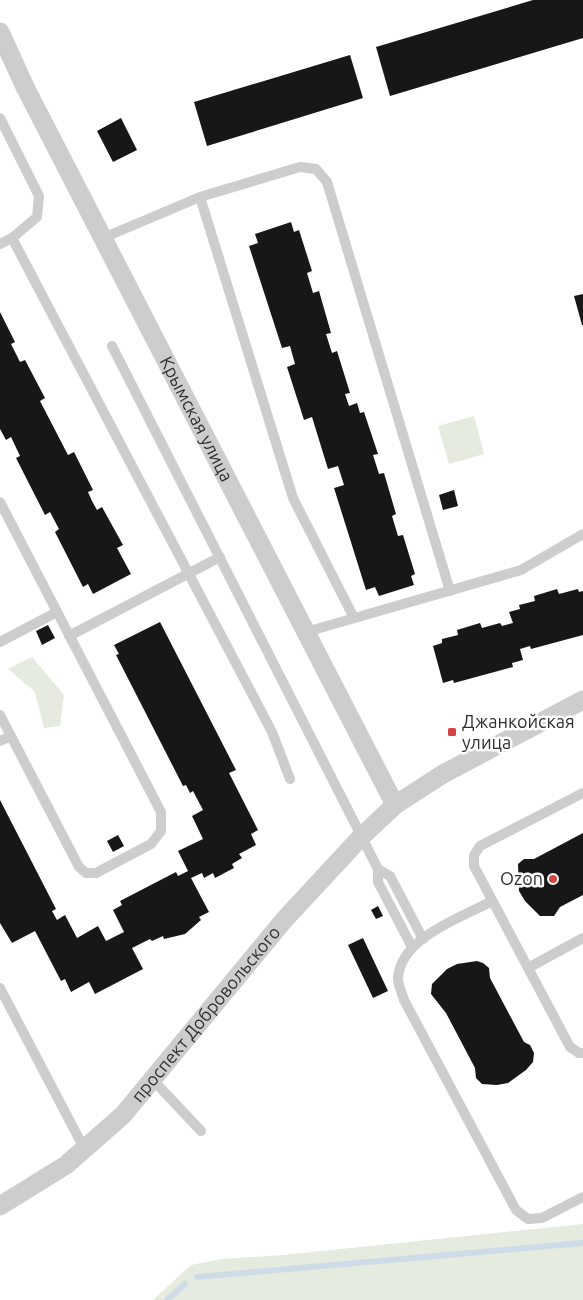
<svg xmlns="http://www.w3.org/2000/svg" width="583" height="1300" viewBox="0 0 583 1300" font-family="Ubuntu,sans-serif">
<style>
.green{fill:#e5ebdf}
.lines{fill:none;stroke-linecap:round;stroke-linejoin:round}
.stream{stroke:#cedce9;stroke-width:6}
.building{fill:#171717}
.service{stroke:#cdcdcd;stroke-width:10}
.minor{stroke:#cdcdcd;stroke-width:19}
.poi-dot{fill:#d34647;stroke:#fff;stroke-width:2}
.labels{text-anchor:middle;stroke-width:5;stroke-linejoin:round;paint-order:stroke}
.street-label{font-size:18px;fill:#303030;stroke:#fff}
.poi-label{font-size:18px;fill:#303030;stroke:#fff;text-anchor:start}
</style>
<rect width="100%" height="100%" fill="#fff"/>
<g class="green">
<polygon points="474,416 484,454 449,464 438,426"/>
<polygon points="32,657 64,695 60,726 44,728 35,692 8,669"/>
<polygon points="583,1224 583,1300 153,1300 191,1265 222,1259 283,1255"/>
</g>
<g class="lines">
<g class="stream">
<polyline points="197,1277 583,1243"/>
<polyline points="167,1300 185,1284"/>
</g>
</g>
<g class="building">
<polygon points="533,0 583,0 583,38 390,96 376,47"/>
<polygon points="350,55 363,98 207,146 194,102"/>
<polygon points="121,118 137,150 113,162 97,131"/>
<polygon points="291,222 294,232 299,230 312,271 307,273 313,293 319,291 331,333 326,334 332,353 337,351 350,393 345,394 349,406 357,403 360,413 364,412 378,454 373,455 379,474 384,473 396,514 392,516 398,536 403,535 415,574 411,576 414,585 379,596 375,587 366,590 334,488 344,485 338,466 328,469 312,417 304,420 287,367 295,364 290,346 282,348 249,246 258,243 255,234"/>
<polygon points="583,294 583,325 582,325 574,296"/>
<polygon points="0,312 15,342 11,344 20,362 25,360 45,398 40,401 68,455 74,452 93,490 88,492 92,501 97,510 102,507 123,545 117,548 131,574 93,594 88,584 83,587 55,532 59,529 50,512 45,515 16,458 20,456 11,437 6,440 0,429"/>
<polygon points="454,490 458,506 443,510 439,495"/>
<polygon points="557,589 559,594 578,589 579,592 583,591 583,635 531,649 530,646 520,649 523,660 512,663 513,667 454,683 453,680 443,683 433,646 442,643 442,639 458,635 457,630 480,623 482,628 500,623 502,626 513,623 509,612 520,609 519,605 535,601 534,596"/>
<polygon points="160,622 236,770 229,773 258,830 251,834 256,845 239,854 242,858 232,864 234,868 215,878 213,873 204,878 202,873 191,878 209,912 199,917 201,920 185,934 164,939 163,936 152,941 150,939 132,948 143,969 95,994 89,982 71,992 65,979 61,981 35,931 12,943 0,923 0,800 56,909 52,911 57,920 65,915 77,938 98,926 106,941 124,932 113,910 122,905 120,901 176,872 178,876 188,871 178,851 203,839 192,816 203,810 193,791 190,793 186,785 183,786 116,655 119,654 114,645"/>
<polygon points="48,625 55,638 42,645 36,631"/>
<polygon points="583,833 583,895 560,907 554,916 540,916 525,901 519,891 518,864 524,859 534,859"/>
<polygon points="118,835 124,846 113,852 107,841"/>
<polygon points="378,906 383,916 376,919 371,910"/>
<polygon points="363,938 388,991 373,998 348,945"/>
<polygon points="477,961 483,963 489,968 490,978 524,1042 530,1045 534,1053 533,1062 526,1070 508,1083 497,1085 482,1084 476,1078 475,1068 446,1013 431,994 432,984 447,969 457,964"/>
</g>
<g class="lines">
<g class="service">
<polyline points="0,118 39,196 37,217 12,238 0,244"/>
<polyline points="200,197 293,498 354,618"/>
<polyline points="12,238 272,732 290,779"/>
<polyline points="103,238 200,197 300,167 316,169 327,182 450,591"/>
<polyline points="112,346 378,869 378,882 412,947"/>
<polyline points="0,502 161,812 161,831 151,844 96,873 86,873 79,867 0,715"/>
<polyline points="306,632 521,570 583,534"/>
<polyline points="69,636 220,557"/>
<polyline points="0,642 57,612"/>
<polyline points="0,741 11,736"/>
<polyline points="583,793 480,846 474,855 474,866 570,1047 579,1053 583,1053"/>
<polyline points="378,869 390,876 423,939"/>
<path d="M492 901C461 918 401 937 398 978 398 985 402 993 404 1000L516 1210 528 1219 542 1218 583 1197"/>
<polyline points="528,968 583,938"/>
<polyline points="0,988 85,1150"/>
<polyline points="153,1080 201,1131"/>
</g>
<g class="minor">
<path id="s1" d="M0 32 25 87 395 805"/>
<path id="s2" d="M0 1206 66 1165 123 1115 284 920 361 837 395 805 443 774 583 700"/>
</g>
</g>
<g class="poi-dot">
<rect x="447" y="727" width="10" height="10" rx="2.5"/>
<circle cx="553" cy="879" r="5"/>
</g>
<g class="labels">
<g class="street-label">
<text dy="6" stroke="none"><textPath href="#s1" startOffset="434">Крымская улица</textPath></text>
<text dy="6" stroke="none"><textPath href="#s2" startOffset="284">проспект Добровольского</textPath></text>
</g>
<g class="poi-label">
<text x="462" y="728">Джанкойская<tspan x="462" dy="21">улица</tspan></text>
<text x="543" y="885" text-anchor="end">Ozon</text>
</g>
</g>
</svg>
